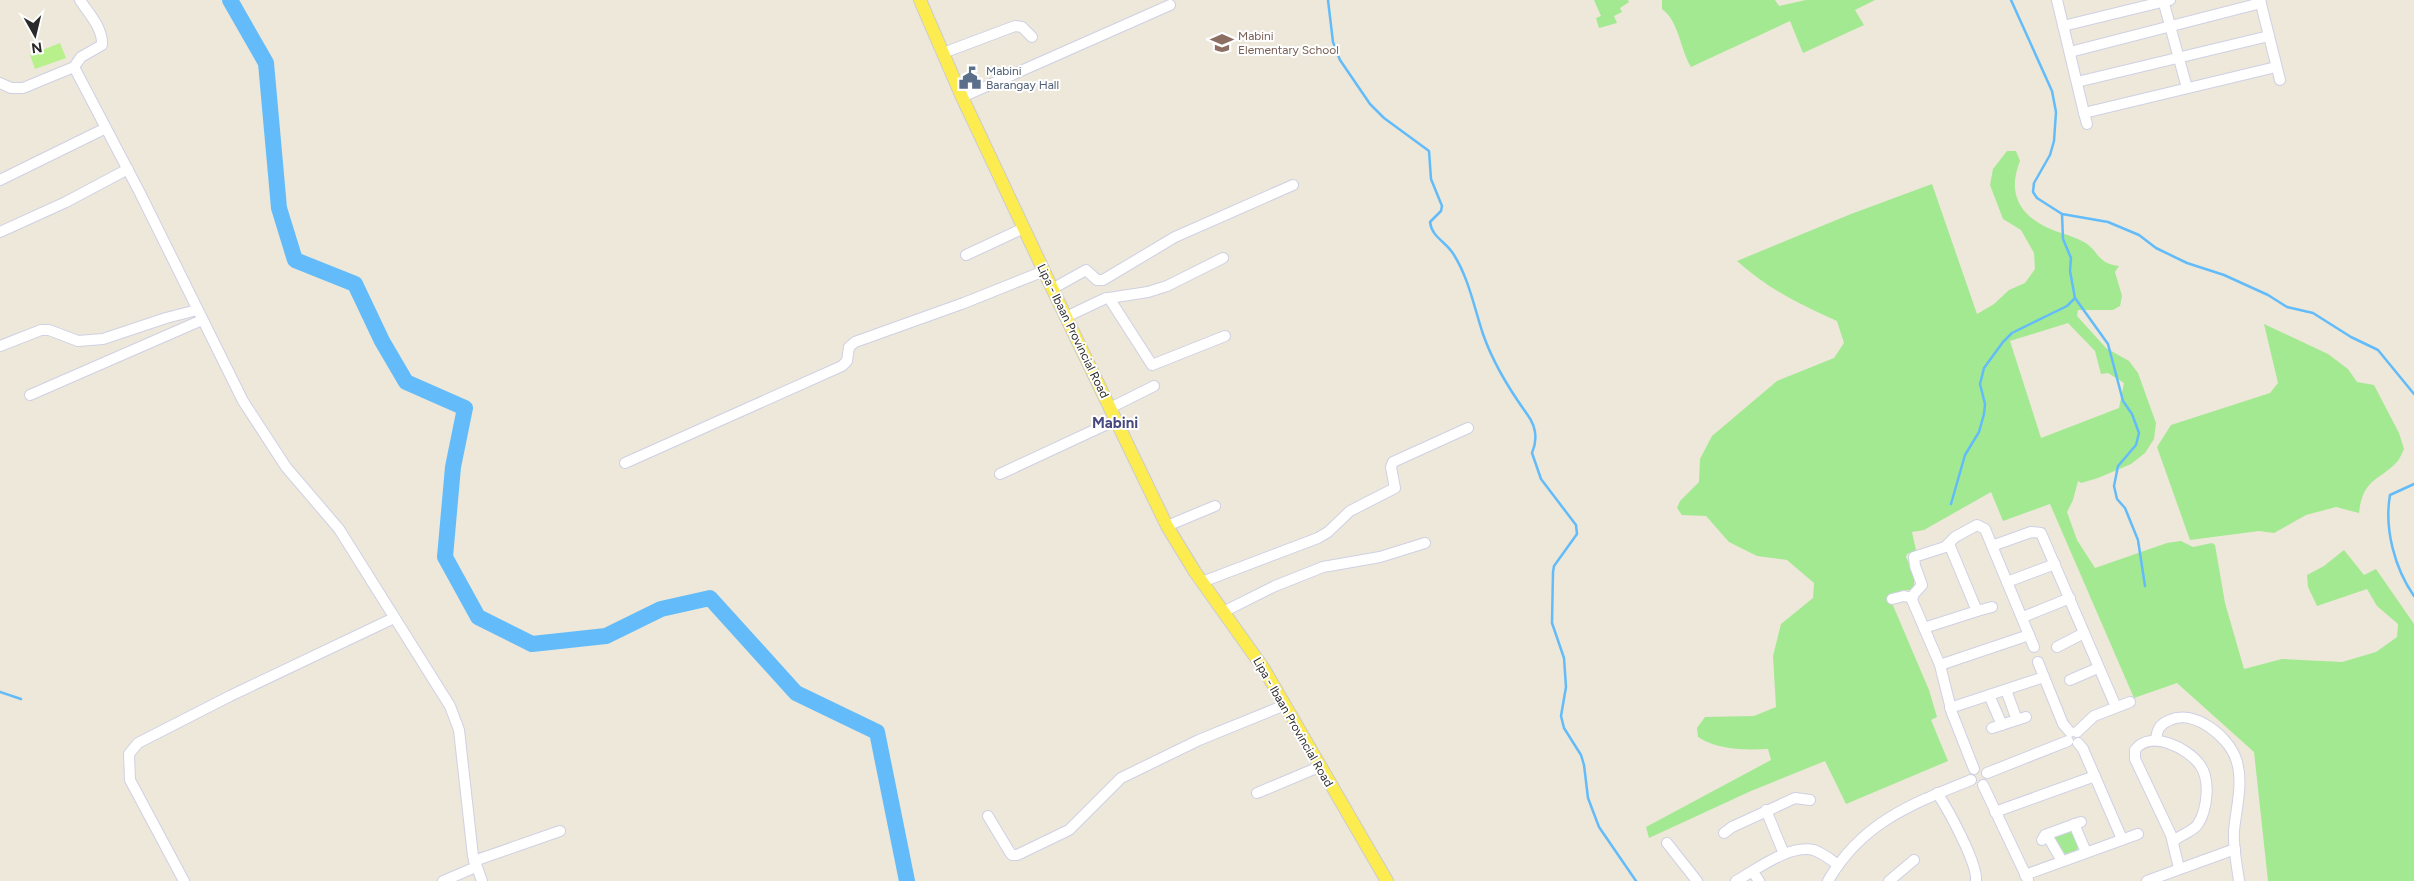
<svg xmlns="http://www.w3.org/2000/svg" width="2414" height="881" viewBox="0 0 2414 881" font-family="Figtree,sans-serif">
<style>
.green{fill:#a3e991;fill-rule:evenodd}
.pitch{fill:#b8f18c}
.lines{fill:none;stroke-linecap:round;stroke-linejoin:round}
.stream{stroke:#63bcf9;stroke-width:2.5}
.river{stroke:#63bcf9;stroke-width:16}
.minor-casing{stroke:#cfd0e4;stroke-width:12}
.major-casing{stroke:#ccc;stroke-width:14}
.minor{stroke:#fff;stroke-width:10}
.major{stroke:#fcec50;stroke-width:12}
.labels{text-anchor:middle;stroke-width:4;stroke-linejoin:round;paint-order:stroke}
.education-label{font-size:12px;fill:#785e54;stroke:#fff;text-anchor:start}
.service-label{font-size:12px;fill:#4e5e75;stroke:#fff;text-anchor:start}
.street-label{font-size:12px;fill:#2a2a2a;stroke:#fff}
.quarter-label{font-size:15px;font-weight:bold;fill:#46487e;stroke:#fff}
</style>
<rect width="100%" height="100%" fill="#ede8da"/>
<g class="green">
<polygon points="1594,0 1628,0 1629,2 1620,8 1622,12 1614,16 1617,23 1599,28 1596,18 1601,16"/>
<path d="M1662 0H1775L1779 6 1806 0H1875L1855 10 1864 25 1803 53 1790 21 1691 67C1680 49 1679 21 1662 9Z"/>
<path d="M2007 151H2016L2020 161C2008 190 2017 213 2046 227 2058 233 2071 235 2082 241 2100 250 2095 263 2119 266L2115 272 2122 296 2120 306 2113 310H2078L2077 316 2106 348 2129 361 2138 373 2156 423 2154 439 2145 453 2131 464 2098 478 2081 483 2078 481 2073 500 2067 512 2077 540 2095 568 2167 543 2181 541 2193 547 2212 543 2215 545 2225 603 2244 669 2282 659 2342 662 2376 652 2397 637 2398 624 2377 606 2367 589 2317 606 2308 587 2307 575 2324 566 2344 550 2364 575 2376 569 2414 624V881H2268L2254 752 2177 683 2134 698 2050 504 2003 521 1991 492 1924 530 1912 532 1916 550 1907 554 1906 557C1911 568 1918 578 1912 590H1903L1889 596 1929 690 1937 717 1931 720 1948 761 1846 804 1825 761 1751 791 1649 838 1646 827 1771 760 1768 749C1745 750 1718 750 1698 737L1697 728 1705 717 1754 716 1776 707 1773 656 1781 624 1813 598 1814 583 1787 560 1757 556 1729 542 1706 516 1682 515 1677 508 1680 501 1699 482 1700 459 1712 436 1777 381 1834 358 1844 343 1837 321C1797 303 1770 290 1737 261L1851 214 1932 184 1977 314 1994 304 2009 290 2025 283 2035 269 2034 253 2021 230 2003 219 1990 185 1993 169ZM2068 323 2095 351 2101 374 2108 373 2124 383 2119 408 2041 438 2010 341Z"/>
<path d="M2264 324 2328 354 2348 369 2357 382 2374 385 2399 433 2404 449C2402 453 2400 459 2396 463 2377 482 2363 479 2359 513L2336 507 2306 515 2274 533 2259 531 2190 540 2157 447 2171 425 2270 393 2278 383Z"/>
<polygon points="2069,831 2073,834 2078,847 2077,850 2065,854 2054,838"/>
</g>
<polygon class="pitch" points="60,43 66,58 35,69 30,55"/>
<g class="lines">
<g class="stream">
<path d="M1328 0 1333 42 1340 60 1370 104 1384 118 1429 151 1431 179 1442 206 1441 211 1430 222C1432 238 1447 242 1454 255 1469 279 1474 307 1483 334 1493 363 1509 389 1527 414 1536 426 1538 439 1532 453L1541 479 1576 525 1577 534 1554 566 1553 572 1552 623 1564 658 1566 687 1561 716 1564 728 1581 755 1584 765 1588 798 1599 827 1636 881"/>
<polyline points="2011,0 2052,91 2056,112 2054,141 2050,155 2034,183 2033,192 2037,198 2062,214 2108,222 2139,235 2156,248 2187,263 2224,275 2268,295 2287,307 2313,313 2351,337 2378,350 2414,394"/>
<polyline points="2062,214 2063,239 2071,258 2070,271 2075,298 2108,344 2123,401 2132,414 2139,433 2136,445 2118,466 2114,486 2117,499 2125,508 2138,540 2145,586"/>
<path d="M2414 484 2390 495C2384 529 2395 569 2414 596"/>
<polyline points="1951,504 1965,455 1979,432 1984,414 1985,404 1980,384 1984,368 2003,342 2012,333 2067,306 2075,298"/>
<polyline points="0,692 21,699"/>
</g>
<polyline class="river" points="230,0 266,63 279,208 295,260 355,284 382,341 406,382 465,408 453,467 445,557 478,617 532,644 606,636 661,609 710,598 796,693 877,732 907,881"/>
<defs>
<g id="minor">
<polyline points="2057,0 2084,113 2276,67"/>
<polyline points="2163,0 2187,88"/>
<polyline points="2260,0 2280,80"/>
<polyline points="2063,26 2170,0"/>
<polyline points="2070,52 2261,3"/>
<polyline points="943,53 1015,26 1022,27 1032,37"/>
<polyline points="74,67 140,193 243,401 286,467 339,529 450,706 459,730 473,856 482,881"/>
<polyline points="2077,82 2269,36"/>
<path d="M0 83 11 88H23L74 67 81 57 102 45C103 28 89 14 80 0"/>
<polyline points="962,97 1170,5"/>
<polyline points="2084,113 2087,124"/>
<polyline points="0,180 106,128"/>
<polyline points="0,232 66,202 128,169"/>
<polyline points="966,255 1024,228"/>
<polyline points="1052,289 1086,270 1097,280 1103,280 1175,237 1293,185"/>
<polyline points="1109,298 1148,292 1167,286 1223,258"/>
<polyline points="1066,317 1106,298 1109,298 1152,365 1225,336"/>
<polyline points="0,346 41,330 49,330 78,341 103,339 166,318 197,310"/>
<polyline points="30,395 202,320"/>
<polyline points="1110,408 1154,386"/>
<polyline points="625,463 842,366 847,361 849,347 855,342 964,303 1044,271"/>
<polyline points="1000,474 1116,420"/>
<polyline points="1167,526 1215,506"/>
<polyline points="1992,546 2031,532 2041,533 2116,707"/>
<polyline points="1202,582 1318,538 1328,532 1350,511 1395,488 1391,467 1393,462 1468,428"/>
<polyline points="2007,582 2055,564"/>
<polyline points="1892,599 1904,596 1912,598"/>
<polyline points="1977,611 1992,607"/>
<polyline points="1223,612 1275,586 1323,567 1380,557 1425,543"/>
<polyline points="2023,617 2070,598"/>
<polyline points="1924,628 1977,611 1949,544"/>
<polyline points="2057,647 2084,633"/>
<polyline points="2038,662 2044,677"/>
<polyline points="1940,665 1912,600 1914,594 1922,585 1915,566 1914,557 1945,547 1955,537 1977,525 1985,529 2034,647"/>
<polyline points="2070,680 2098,668"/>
<polyline points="2006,690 2017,720"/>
<polyline points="1989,695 2002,725"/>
<polyline points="1950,708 2044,677 2063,724 2070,732"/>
<polyline points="1992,728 2026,717"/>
<polyline points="2077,732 2094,716 2130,702"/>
<path d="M2156 740C2157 729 2160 724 2170 720 2194 709 2228 736 2236 759 2244 782 2236 808 2234 831 2233 848 2237 865 2239 881"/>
<polyline points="2078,743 2083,749 2122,839"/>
<polyline points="1974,769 1952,713 1940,665 2029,635"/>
<polyline points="1987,773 2068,741"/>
<polyline points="1983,785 2028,880"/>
<polyline points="1257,793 1319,767"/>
<path d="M1937 793C1948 809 1978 864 1976 881"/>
<polyline points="1766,810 1784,854"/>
<polyline points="1995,812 2095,776"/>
<polyline points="988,816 1009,851 1012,855 1017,855 1069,830 1121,778 1199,740 1285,705"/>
<polyline points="2074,824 2086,852"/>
<polyline points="1724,833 1732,827 1795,798 1810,800"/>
<polyline points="2047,835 2062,861"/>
<polyline points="2042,840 2045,835 2081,822"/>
<path d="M2173 842C2180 834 2192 833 2198 824 2207 810 2211 780 2200 765 2188 748 2150 729 2135 750V759L2171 835 2179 868"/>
<polyline points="1667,843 1697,881"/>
<polyline points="474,861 560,831"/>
<polyline points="1753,872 1759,881"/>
<polyline points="2025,875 2138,834"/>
<polyline points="184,881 130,780 129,754 138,743 230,696 394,618"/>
<polyline points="443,881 476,867"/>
<path d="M1736 881C1756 870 1789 844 1814 850 1822 853 1830 859 1837 864"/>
<path d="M1828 881C1861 823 1911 804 1971 780"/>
<polyline points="1889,881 1914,860"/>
<polyline points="2147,881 2235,849"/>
</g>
<polyline id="major" points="920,0 962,97 1051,286 1167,526 1195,572 1264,669 1387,881"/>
</defs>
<use href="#minor" class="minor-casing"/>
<use href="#major" class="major-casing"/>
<use href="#minor" class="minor"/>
<use href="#major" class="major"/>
</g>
<defs>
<symbol id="school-bare" viewBox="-9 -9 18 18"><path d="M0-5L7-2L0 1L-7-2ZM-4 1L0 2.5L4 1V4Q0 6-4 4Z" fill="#8d6e63" stroke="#fff" stroke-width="2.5" paint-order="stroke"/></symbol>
<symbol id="civic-bare" viewBox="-9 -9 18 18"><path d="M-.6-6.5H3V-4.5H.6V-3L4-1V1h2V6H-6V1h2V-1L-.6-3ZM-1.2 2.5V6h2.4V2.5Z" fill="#5c6f8a" stroke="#fff" stroke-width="2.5" paint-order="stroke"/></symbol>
</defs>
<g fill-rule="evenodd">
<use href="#school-bare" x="1206" y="27" width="32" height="32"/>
<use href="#civic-bare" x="954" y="62" width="32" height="32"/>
</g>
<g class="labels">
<g class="education-label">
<text x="1238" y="40">Mabini<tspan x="1238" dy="14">Elementary School</tspan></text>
</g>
<g class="service-label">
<text x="986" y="75">Mabini<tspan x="986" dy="14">Barangay Hall</tspan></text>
</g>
<g class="street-label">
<text transform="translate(1073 331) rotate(64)" y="4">Lipa - Ibaan Provincial Road</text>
<text transform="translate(1293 722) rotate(60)" y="4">Lipa - Ibaan Provincial Road</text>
</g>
<g class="quarter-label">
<text x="1115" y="428">Mabini</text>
</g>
</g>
<g transform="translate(35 35) rotate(172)" stroke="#ffffff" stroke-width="4" paint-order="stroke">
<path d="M0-4L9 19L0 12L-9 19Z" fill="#2a2a2a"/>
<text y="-8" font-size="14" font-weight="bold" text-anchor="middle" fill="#2a2a2a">N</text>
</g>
</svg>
